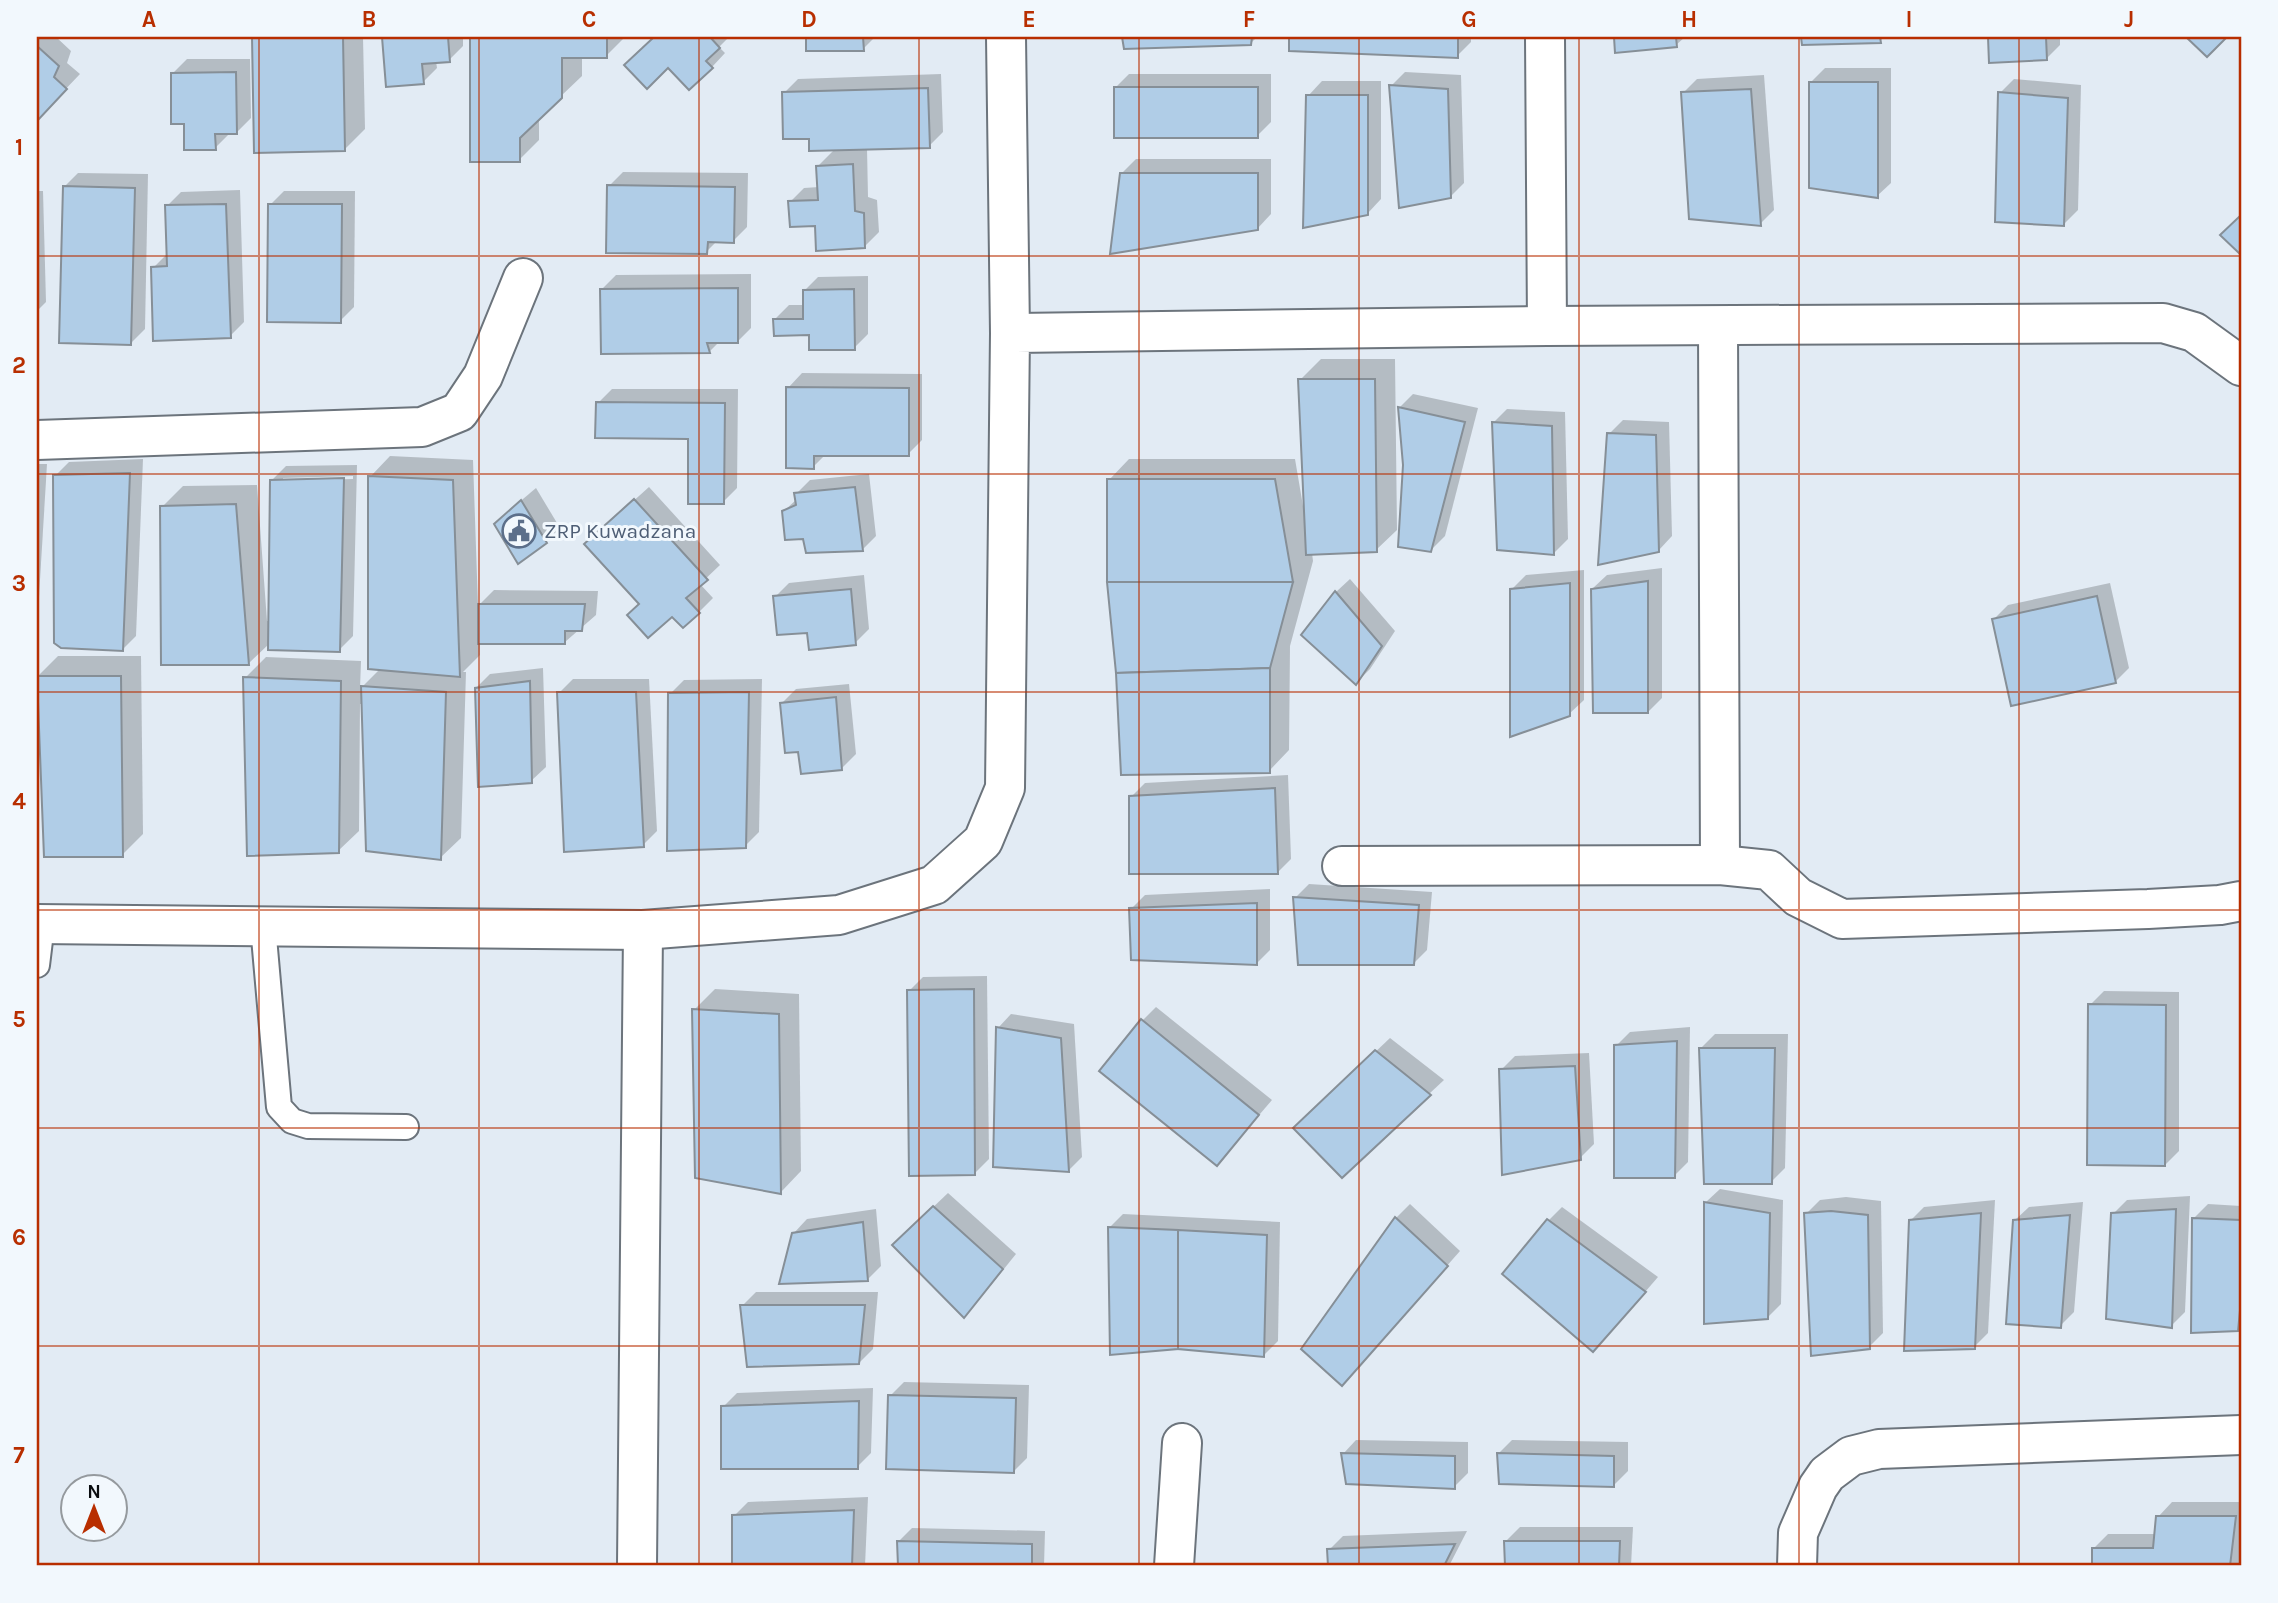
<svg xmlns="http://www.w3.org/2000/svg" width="2278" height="1603" viewBox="0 0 2278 1603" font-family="Karla,sans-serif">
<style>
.shadow{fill:#0003;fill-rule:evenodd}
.building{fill:#b0cde7;stroke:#868f97;stroke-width:2}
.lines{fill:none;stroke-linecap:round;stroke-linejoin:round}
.service-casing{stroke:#6c747c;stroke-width:28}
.minor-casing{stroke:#6c747c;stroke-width:42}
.service{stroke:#fff;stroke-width:24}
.minor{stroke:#fff;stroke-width:38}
.grid{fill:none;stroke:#b82e00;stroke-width:2;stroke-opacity:0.55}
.labels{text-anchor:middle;stroke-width:6;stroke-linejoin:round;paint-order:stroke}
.service-label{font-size:21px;fill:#4e5e75;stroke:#f2f8fd;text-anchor:start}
.neatline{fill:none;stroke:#b82e00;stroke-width:2.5}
.grid-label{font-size:23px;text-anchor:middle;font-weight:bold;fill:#b82e00}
</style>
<rect width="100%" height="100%" fill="#e2ebf4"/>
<g class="shadow">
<polygon points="37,37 56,37 71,51 67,63 80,74 38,118"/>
<polygon points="254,37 363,37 365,129 344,150 256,151"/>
<polygon points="384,37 463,37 463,46 449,60 436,61 437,68 423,82 387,85"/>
<polygon points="472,37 625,37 606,56 582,56 582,76 539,117 539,140 519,160 472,160"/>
<polygon points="655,37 729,37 719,47 725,53 712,67 668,66 640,51"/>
<polygon points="808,37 875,37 863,49 808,50"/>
<polygon points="1124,37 1257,37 1250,44 1125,47"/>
<polygon points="1291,37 1471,37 1471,42 1457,56 1291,49"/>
<polygon points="1615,37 1685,37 1676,45 1617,51"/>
<polygon points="1803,37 1884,37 1880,41 1803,43"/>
<polygon points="1990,37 2060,37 2060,45 2046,59 1991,61"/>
<polygon points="187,59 250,59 251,118 237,132 229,134 215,148 186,122 173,73"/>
<polygon points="1825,68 1891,68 1891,183 1877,196 1811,82"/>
<polygon points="1405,72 1461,75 1464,183 1450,197 1391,86"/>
<polygon points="941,74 943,132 929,146 867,148 868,197 877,200 879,232 865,246 817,224 790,202 804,188 819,187 818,166 835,149 810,137 784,93 798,79"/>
<polygon points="1129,74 1271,74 1271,122 1257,136 1115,88"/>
<polygon points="1764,75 1774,210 1760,224 1683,93 1697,79"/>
<polygon points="2014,79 2081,85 2078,210 2064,224 2000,93"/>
<polygon points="1322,81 1381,81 1381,199 1367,214 1308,96"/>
<polygon points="1136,159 1271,159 1271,214 1257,229 1122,173"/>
<polygon points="623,172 748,173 747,227 733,241 718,240 706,252 609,186"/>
<polygon points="78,173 148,174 145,329 131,343 64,187"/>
<polygon points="240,190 244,322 230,336 153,268 167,254 167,206 181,192"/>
<polygon points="37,191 43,191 46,302 37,311"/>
<polygon points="284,191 355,191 354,307 340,321 270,205"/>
<polygon points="751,274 751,328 737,342 719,342 710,351 602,289 616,275"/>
<polygon points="868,276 868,334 854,348 775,319 789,305 804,305 804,291 818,277"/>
<polygon points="1321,359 1395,359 1397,530 1376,550 1312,553 1313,561 1290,646 1289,750 1269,771 1109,480 1129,459 1295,459 1303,506 1306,505 1300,380"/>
<polygon points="802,373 922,374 922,440 908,454 826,454 813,467 788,388"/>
<polygon points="612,389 738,389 737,488 723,502 690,437 598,403"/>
<polygon points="1413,394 1478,408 1445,536 1431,550 1399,408"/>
<polygon points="1507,409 1565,412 1568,539 1554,553 1493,423"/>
<polygon points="1623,420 1669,422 1672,536 1658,551 1609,434"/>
<polygon points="390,456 473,460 478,606 494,590 598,591 596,615 565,642 480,642 480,655 463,672 466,672 461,838 440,858 363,704 360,704 359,831 338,851 245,678 266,657 361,661 360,689 381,668 370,477"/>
<polygon points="143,459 136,636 122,650 55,476 69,462"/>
<polygon points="37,464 47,464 37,630"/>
<path d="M357 465 353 636 339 650 270 643 248 664 162 507 183 486 257 485 267 621H270L272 480 286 466ZM353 476V479L283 481V478Z"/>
<polygon points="869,474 876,536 862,550 804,537 784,511 797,499 796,494 810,480"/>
<polygon points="649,487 720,565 700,584 713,598 699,612 672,614 641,604 600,531"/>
<polygon points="536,488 560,528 546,542 510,510"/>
<polygon points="1662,568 1662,698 1648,712 1592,589 1607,575"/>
<polygon points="1584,570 1584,700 1569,714 1512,589 1526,575"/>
<polygon points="864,575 869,629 855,643 808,631 775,597 789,583"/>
<polygon points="1350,579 1395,631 1370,669 1356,683 1336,592"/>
<polygon points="2110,583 2129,668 2115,682 1994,619 2008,605"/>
<polygon points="58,656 141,656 143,834 122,855 37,677"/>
<polygon points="543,668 546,767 531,781 476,688 490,674"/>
<polygon points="573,679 649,679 657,831 643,845 559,693"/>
<polygon points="762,679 759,832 745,846 670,694 684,680"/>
<polygon points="849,684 856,754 842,768 800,750 782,703 796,689"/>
<polygon points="1288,775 1291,859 1277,873 1131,797 1145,783"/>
<polygon points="1309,884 1432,892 1427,950 1413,964 1295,898"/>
<polygon points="1270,889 1270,950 1256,964 1131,909 1145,895"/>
<polygon points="987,976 989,1159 975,1173 909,991 923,977"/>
<polygon points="715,989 799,994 801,1171 781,1192 694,1010"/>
<polygon points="2104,991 2179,992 2179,1151 2165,1165 2090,1005"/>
<polygon points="1156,1007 1272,1100 1217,1164 1142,1021"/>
<polygon points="1011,1014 1074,1024 1082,1157 1068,1171 998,1028"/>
<polygon points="1690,1027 1688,1162 1674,1176 1616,1046 1630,1032"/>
<polygon points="1715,1034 1788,1034 1785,1168 1771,1182 1701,1048"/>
<polygon points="1390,1038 1444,1080 1342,1175 1310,1114"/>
<polygon points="1589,1053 1594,1144 1580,1158 1501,1070 1515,1056"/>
<polygon points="1720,1189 1783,1200 1781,1304 1767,1318 1706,1202"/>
<polygon points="948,1193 1016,1254 978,1301 964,1315 908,1231"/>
<polygon points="2190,1196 2185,1312 2171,1326 2113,1214 2127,1200"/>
<polygon points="1846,1197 1881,1201 1883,1333 1869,1347 1806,1214 1820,1200"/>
<polygon points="1995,1200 1988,1333 1974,1347 1910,1221 1924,1207"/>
<polygon points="2083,1202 2074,1312 2060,1326 2014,1221 2029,1207"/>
<polygon points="1410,1204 1460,1251 1356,1369 1303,1349 1396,1218"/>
<polygon points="2208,1204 2241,1206 2241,1325 2237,1329 2194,1218"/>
<polygon points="1562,1207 1658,1277 1607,1336 1548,1221"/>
<polygon points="876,1209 881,1266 867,1280 793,1234 807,1219"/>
<polygon points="1123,1214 1280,1222 1278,1341 1264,1355 1109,1228"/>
<polygon points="756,1292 878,1292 873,1349 859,1363 742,1306"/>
<polygon points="904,1382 1029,1385 1027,1458 1013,1472 890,1396"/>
<polygon points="873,1388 871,1453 857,1467 723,1407 737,1393"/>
<polygon points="1356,1440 1468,1442 1468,1473 1454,1487 1343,1454"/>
<polygon points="1512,1440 1628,1442 1628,1471 1614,1485 1498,1454"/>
<polygon points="868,1497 865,1566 734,1566 734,1516 748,1502"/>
<polygon points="2172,1502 2241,1502 2241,1566 2094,1566 2094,1548 2108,1534 2156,1534 2158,1517"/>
<polygon points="1520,1527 1633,1527 1631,1566 1507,1566 1506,1541"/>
<polygon points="912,1528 1045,1531 1044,1566 900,1566 898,1542"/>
<polygon points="1467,1531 1449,1566 1330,1566 1329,1550 1343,1536"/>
</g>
<g class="building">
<polygon points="252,37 343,37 345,151 254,153"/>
<polygon points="382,37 448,37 450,62 422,64 424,84 386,87"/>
<polygon points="470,37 607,37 607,58 562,58 562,98 520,138 520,162 470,162"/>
<polygon points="654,37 710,37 720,48 706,61 713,68 689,90 668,68 647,89 624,65"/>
<polygon points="806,37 863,37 864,51 806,51"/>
<polygon points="1122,37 1252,37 1251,45 1124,49"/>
<polygon points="1289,37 1458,37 1458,58 1289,51"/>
<polygon points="1614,37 1676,37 1677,47 1615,53"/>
<polygon points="1801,37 1880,37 1881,43 1802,45"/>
<polygon points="1988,37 2046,37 2047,60 1989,63"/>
<polygon points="2186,37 2227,37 2207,57"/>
<polygon points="37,46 59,66 54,77 67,89 38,120"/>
<polygon points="236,72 237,134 215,134 216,150 184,150 184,124 171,124 171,73"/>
<polygon points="1809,82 1878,82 1878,198 1809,188"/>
<polygon points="1389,85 1448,89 1451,198 1399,208"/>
<rect x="1114" y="87" width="144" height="51"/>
<polygon points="928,88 930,148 809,151 809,139 783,139 782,92"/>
<polygon points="1751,89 1761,226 1689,219 1681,92"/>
<polygon points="1998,92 2068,98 2064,226 1995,222"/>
<polygon points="1306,95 1368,95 1368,215 1303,228"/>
<polygon points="853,164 855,211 864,213 865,248 816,251 815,226 790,227 788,201 818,200 816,166"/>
<polygon points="1120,173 1258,173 1258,230 1110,254"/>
<polygon points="607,185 735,187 734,243 708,242 707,254 606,253"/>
<polygon points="63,186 135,188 131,345 59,343"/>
<polygon points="226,204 231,338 153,341 151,267 167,266 165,205"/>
<polygon points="268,204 342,204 341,323 267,322"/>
<polygon points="2241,215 2241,255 2220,235"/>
<polygon points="738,288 738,343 707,343 710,353 601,354 600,289"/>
<polygon points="854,289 855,350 809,350 809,335 774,336 773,319 803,319 803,290"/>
<polygon points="1298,379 1375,379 1377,552 1306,555"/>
<polygon points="786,387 909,388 909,456 814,456 814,469 786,468"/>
<polygon points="596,402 725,403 724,504 688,504 688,439 595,438"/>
<polygon points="1398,407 1465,422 1431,552 1398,547 1403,465"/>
<polygon points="1492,422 1552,426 1554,555 1497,550"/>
<polygon points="1607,433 1656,435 1659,552 1598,565"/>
<polygon points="130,473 123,651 61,648 54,643 53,475"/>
<polygon points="368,476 453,480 460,677 368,669"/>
<polygon points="344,478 340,652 268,650 270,480"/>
<polygon points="1107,479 1275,479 1293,582 1107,582"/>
<polygon points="855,487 863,551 806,553 803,539 785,540 782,511 796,505 794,493"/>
<polygon points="634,499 708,580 686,598 700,613 683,628 672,617 648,638 627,615 639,604 584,544"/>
<polygon points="521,500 547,543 518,564 494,524"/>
<polygon points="236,504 249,665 161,665 160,506"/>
<polygon points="1648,581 1648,713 1593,713 1591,589"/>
<polygon points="1107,582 1293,582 1270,668 1116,673"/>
<polygon points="1570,583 1570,716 1510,737 1510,589"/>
<polygon points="851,589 856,645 809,650 807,633 777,635 773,596"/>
<polygon points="1335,591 1382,646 1356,685 1301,635"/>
<polygon points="2097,596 2116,683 2011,706 1992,619"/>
<polygon points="478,604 585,604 582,631 565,631 565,644 478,644"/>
<polygon points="1270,668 1270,773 1121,775 1116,673"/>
<polygon points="37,676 121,676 123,857 44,857"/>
<polygon points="243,677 341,681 339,853 247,856"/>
<polygon points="530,681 532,783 478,787 475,688"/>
<polygon points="361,686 446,692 441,860 366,851"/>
<polygon points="557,692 636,692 644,847 564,852"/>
<polygon points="749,692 746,848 667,851 668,693"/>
<polygon points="836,697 842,770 801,774 798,752 785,753 780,703"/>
<polygon points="1275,788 1278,874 1129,874 1129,796"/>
<polygon points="1293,897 1419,905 1414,965 1298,965"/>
<polygon points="1257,903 1257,965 1131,960 1129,908"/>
<polygon points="974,989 975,1175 909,1176 907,990"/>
<polygon points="2088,1004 2166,1005 2165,1166 2087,1165"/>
<polygon points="692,1009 779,1014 781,1194 695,1178"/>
<polygon points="1141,1019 1259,1115 1217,1166 1099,1071"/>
<polygon points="996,1027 1061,1038 1069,1172 993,1167"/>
<polygon points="1677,1041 1675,1178 1614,1178 1614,1045"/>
<polygon points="1699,1048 1775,1048 1772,1184 1704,1184"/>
<polygon points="1375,1050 1431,1095 1342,1178 1293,1128"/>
<polygon points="1575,1066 1581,1160 1502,1175 1499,1069"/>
<polygon points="1704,1202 1770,1213 1768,1319 1704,1324"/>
<polygon points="933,1206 1003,1269 964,1318 892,1245"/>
<polygon points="2176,1209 2172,1328 2106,1319 2111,1213"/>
<polygon points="1831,1211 1868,1215 1870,1349 1811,1356 1804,1213"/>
<polygon points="1981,1213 1975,1349 1904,1351 1909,1220"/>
<polygon points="2070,1215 2061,1328 2006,1324 2013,1220"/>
<polygon points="1395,1217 1448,1266 1342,1386 1301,1349"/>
<polygon points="2192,1218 2241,1220 2241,1300 2238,1331 2191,1333"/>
<polygon points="1547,1219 1646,1292 1593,1352 1502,1274"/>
<polygon points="863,1222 868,1281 779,1284 792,1233"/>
<polygon points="1108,1227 1178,1230 1178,1349 1110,1355"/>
<polygon points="1178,1230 1267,1235 1264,1357 1178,1349"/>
<polygon points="740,1305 865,1305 859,1364 747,1367"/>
<polygon points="888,1395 1016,1398 1014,1473 886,1469"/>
<polygon points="859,1401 858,1469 721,1469 721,1406"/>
<polygon points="1341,1453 1455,1456 1455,1489 1346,1484"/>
<polygon points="1497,1453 1614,1456 1614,1487 1499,1484"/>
<polygon points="854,1510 852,1566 732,1566 732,1515"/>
<polygon points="2156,1516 2236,1516 2230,1566 2092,1566 2092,1548 2153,1548"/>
<polygon points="897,1541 1032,1544 1032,1566 898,1566"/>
<polygon points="1504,1541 1620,1541 1619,1566 1505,1566"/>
<polygon points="1455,1544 1444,1566 1328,1566 1327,1549"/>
</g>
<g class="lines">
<defs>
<g id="service">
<polyline points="263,926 279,1107 292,1121 308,1126 406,1127"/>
<polyline points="37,965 42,924"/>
</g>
<g id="minor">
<polyline points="1006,37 1010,333"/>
<polyline points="1545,37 1547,326"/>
<polyline points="1718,326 1720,865"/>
<polyline points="37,440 422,427 459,412 483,376 523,278"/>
<polyline points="1342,866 1720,865 1769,870 1798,897 1842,919 2148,909 2220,905 2241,901"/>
<polyline points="37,924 643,930 839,915 934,885 983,841 1005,788 1010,333 1547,326 2163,323 2194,332 2241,366"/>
<polyline points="637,1566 643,930"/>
<polyline points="1174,1566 1182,1443"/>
<polyline points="1797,1566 1798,1533 1818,1487 1827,1474 1851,1456 1879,1449 2241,1435"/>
</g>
</defs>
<use href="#service" class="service-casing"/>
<use href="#minor" class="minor-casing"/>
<use href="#service" class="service"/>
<use href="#minor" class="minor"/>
</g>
<path class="grid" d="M259 37V1566M479 37V1566M699 37V1566M919 37V1566M1139 37V1566M1359 37V1566M1579 37V1566M1799 37V1566M2019 37V1566M37 256H2241M37 474H2241M37 692H2241M37 910H2241M37 1128H2241M37 1346H2241"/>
<defs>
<symbol id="civic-ring" viewBox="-11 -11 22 22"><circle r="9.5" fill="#f2f8fd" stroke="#5c6f8a" stroke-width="1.5"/><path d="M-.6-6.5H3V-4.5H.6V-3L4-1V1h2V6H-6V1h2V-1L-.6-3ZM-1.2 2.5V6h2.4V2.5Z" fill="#5c6f8a"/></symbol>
</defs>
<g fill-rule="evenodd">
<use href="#civic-ring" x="500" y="512" width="38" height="38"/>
</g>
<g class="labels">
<g class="service-label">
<text x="544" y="538">ZRP Kuwadzana</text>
</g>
</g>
<rect width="2278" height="1603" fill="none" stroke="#f2f8fd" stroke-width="77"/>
<g transform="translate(94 1508)"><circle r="33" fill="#f2f8fd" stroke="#959a9e" stroke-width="2"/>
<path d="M0-5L12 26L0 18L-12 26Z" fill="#b82e00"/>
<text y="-10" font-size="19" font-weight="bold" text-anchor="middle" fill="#0a0d10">N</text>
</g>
<rect x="38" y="38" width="2202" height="1526" class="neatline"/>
<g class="grid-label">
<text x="149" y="27">A</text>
<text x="369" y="27">B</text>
<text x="589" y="27">C</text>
<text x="809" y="27">D</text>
<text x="1029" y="27">E</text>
<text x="1249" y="27">F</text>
<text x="1469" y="27">G</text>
<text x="1689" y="27">H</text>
<text x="1909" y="27">I</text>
<text x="2129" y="27">J</text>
<text x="19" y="155">1</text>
<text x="19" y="373">2</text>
<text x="19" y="591">3</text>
<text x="19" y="809">4</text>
<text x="19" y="1027">5</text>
<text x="19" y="1245">6</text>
<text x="19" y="1463">7</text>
</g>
</svg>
